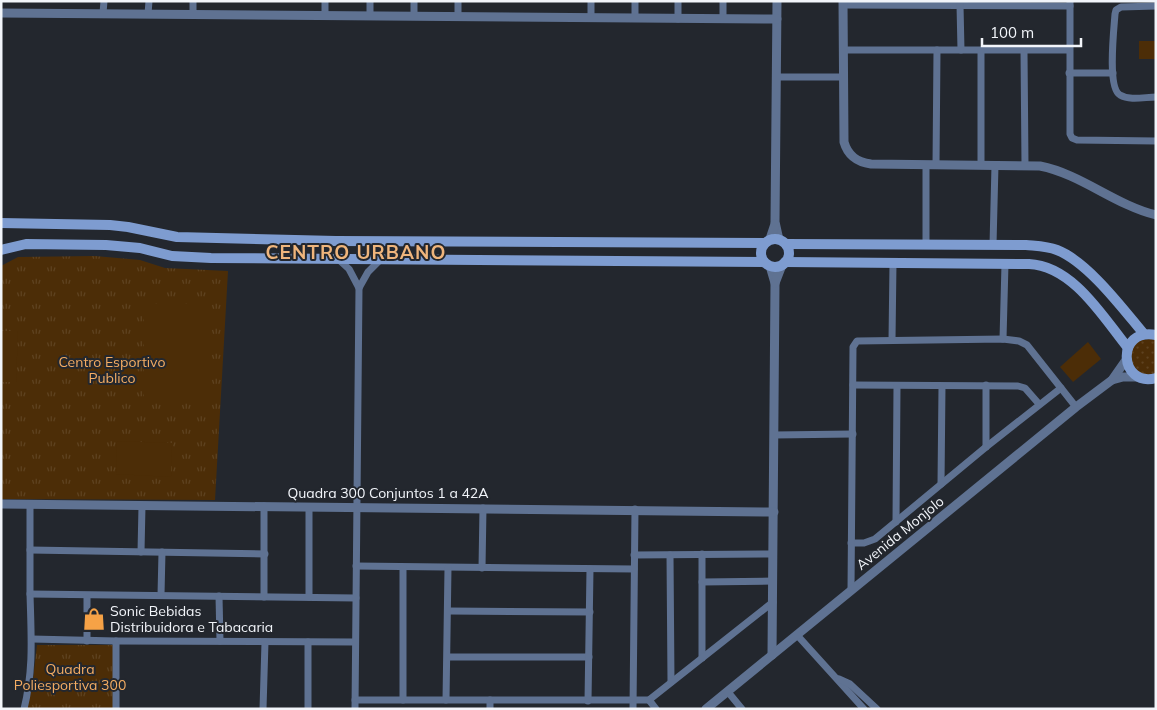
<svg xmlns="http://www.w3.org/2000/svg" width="1157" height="710" viewBox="0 0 1157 710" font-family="Mulish,sans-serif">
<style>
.grass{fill:url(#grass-dots)}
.park{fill:url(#park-tufts)}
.pitch{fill:#4c2d07}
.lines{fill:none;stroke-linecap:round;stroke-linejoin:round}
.minor{stroke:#5f7292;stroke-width:7}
.tertiary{stroke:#5f7292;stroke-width:9}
.secondary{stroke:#7e9cd0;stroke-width:10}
.labels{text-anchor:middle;stroke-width:4;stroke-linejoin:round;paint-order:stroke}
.park-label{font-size:14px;fill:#f5ad63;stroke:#23272e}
.street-label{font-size:14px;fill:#f2f5fa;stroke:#23272e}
.poi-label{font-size:14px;fill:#f2f5fa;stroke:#23272e;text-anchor:start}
.district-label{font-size:19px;font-weight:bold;letter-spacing:1px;fill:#efb57c;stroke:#23272e}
</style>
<defs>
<pattern id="grass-dots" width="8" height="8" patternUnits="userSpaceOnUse" patternTransform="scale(1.25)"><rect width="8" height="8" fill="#4c2d07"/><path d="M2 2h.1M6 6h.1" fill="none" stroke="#5e4220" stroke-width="1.8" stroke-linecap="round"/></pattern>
<pattern id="park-tufts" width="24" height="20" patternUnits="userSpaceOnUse" patternTransform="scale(1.25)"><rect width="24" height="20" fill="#4c2d07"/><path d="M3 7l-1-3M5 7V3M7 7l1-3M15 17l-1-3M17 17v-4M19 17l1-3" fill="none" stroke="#5e4220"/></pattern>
</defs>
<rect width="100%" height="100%" fill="#23272e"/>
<polygon class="grass" points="1156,338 1156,375 1140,375 1129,362 1135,341"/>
<g class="park">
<polygon points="95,256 140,260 165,268 228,271 215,500 1,499 1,266 18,257"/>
<polygon points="37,645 113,645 113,709 27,709 32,688"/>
</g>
<g class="pitch">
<rect x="1139" y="41" width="17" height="18"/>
<rect x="144" y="304" width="62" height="96"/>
<polygon points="1,331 18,331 16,382 1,382"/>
<polygon points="1088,342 1101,359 1073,382 1060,367"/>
<polygon points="117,441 172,443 171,477 116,474"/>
<polygon points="45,664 76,675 70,692 40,682"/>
</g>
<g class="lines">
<g class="minor">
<polyline points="1070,1 1070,134 1072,138 1077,140 1156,141"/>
<polyline points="843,5 1070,6"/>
<polyline points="960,5 961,50"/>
<path d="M1156 6 1121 7 1116 10 1115 14C1114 29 1107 88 1120 95 1130 101 1145 97 1156 97"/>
<polyline points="103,13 104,1"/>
<polyline points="148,14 149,1"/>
<polyline points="193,14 193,1"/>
<polyline points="325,15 325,1"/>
<polyline points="370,16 370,1"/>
<polyline points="414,16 414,1"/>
<polyline points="458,16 458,1"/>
<polyline points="591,18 591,1"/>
<polyline points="635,18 635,1"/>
<polyline points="678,19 678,1"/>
<polyline points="723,19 723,1"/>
<polyline points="843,50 1069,50"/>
<polyline points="981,51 981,165"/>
<polyline points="1024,51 1025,165"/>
<polyline points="1069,73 1113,73"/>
<polyline points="777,77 843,77"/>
<polyline points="936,165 937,50"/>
<polyline points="926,244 926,165"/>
<polyline points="993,245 995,165"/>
<polyline points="338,259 349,269 359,288"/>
<polyline points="1003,339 1005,264"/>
<polyline points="892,340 893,263"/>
<polyline points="853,385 1018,386 1025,388 1039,404"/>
<polyline points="986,385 986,447"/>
<polyline points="774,435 853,434"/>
<polyline points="941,484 942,386"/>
<polyline points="309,507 309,597"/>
<polyline points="896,522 897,386"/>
<polyline points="851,543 864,543 875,539 986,447 1061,388"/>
<polyline points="30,550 265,554"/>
<polyline points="141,552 142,506"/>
<polyline points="634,555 773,554"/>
<polyline points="670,555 671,682"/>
<polyline points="356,566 634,569"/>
<polyline points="403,567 403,700"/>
<polyline points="482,568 483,508"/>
<polyline points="702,582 773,581"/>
<polyline points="851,590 853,347 857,341 1003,339 1019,341 1027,345 1076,407"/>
<polyline points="30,594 356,598"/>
<polyline points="161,595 162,552"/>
<polyline points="219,596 220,641"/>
<polyline points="264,597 264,506"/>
<polyline points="449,611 590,612"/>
<polyline points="797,635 864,709"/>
<polyline points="32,639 116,641 355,642"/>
<polyline points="87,641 87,596"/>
<polyline points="448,657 589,657"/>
<polyline points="702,658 702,554"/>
<polyline points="839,679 850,684 877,709"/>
<polyline points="728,692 742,709"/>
<polyline points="355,700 649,700 773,602"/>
<polyline points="446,700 448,568"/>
<polyline points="649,700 656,709"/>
<polyline points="588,701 590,569"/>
<path d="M24 709C34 668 31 635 30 593 30 564 30 534 30 504"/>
<polyline points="116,709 116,641"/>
<polyline points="263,709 265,642"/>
<polyline points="308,709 308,642"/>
<polyline points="355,709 359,288 368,272 380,260"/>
<polyline points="490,709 490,700"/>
<polyline points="633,709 635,509"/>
</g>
<g class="tertiary">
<polyline points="777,1 775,222 779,240"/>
<path d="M843 1 844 142C848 156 857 162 871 164L1040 166C1081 174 1115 205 1156 215"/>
<polyline points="1,13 777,19"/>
<polyline points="770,239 775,224"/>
<polyline points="770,266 775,283 772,655"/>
<polyline points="775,283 782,265"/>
<polyline points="1112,380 1123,377 1139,377"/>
<polyline points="1,504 774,512"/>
<polyline points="706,709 1076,407 1112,380 1126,360"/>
</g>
<g class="secondary">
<polyline points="1,223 110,225 128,227 177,237 336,241 765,243"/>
<circle cx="775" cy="253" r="14"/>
<path d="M786 244 1026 245C1036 246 1047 246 1057 250 1088 262 1123 309 1144 334"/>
<polyline points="1,250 26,244 106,245 140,248 172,256 211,258 764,262"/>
<path d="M785 262 1029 264C1073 266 1103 317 1128 348"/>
<path d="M1156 335C1115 327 1119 388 1156 378"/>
</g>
</g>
<defs>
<symbol id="shop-bare" viewBox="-9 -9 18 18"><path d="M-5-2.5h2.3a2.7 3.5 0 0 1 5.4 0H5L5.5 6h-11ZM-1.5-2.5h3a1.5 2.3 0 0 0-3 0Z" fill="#f6a246" stroke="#23272e" stroke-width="2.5" paint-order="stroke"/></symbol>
</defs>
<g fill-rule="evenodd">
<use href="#shop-bare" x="78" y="603" width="32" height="32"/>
</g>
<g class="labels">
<g class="park-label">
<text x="112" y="367">Centro Esportivo<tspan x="112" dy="16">Publico</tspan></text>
<text x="70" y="674">Quadra<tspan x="70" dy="16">Poliesportiva 300</tspan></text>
</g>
<g class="street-label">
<text x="388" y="498">Quadra 300 Conjuntos 1 a 42A</text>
<text transform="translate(900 533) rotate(-39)" y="5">Avenida Monjolo</text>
</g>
<g class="poi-label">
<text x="110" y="616">Sonic Bebidas<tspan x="110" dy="16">Distribuidora e Tabacaria</tspan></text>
</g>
<g class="district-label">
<text x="356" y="259">CENTRO URBANO</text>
</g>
</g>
<rect width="1157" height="710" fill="none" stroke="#f2f5fa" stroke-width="5"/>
<path d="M982 38v8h99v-8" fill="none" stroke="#f2f5fa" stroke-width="2.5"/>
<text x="990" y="38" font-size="15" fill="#f2f5fa" stroke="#23272e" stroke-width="4" paint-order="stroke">100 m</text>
</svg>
